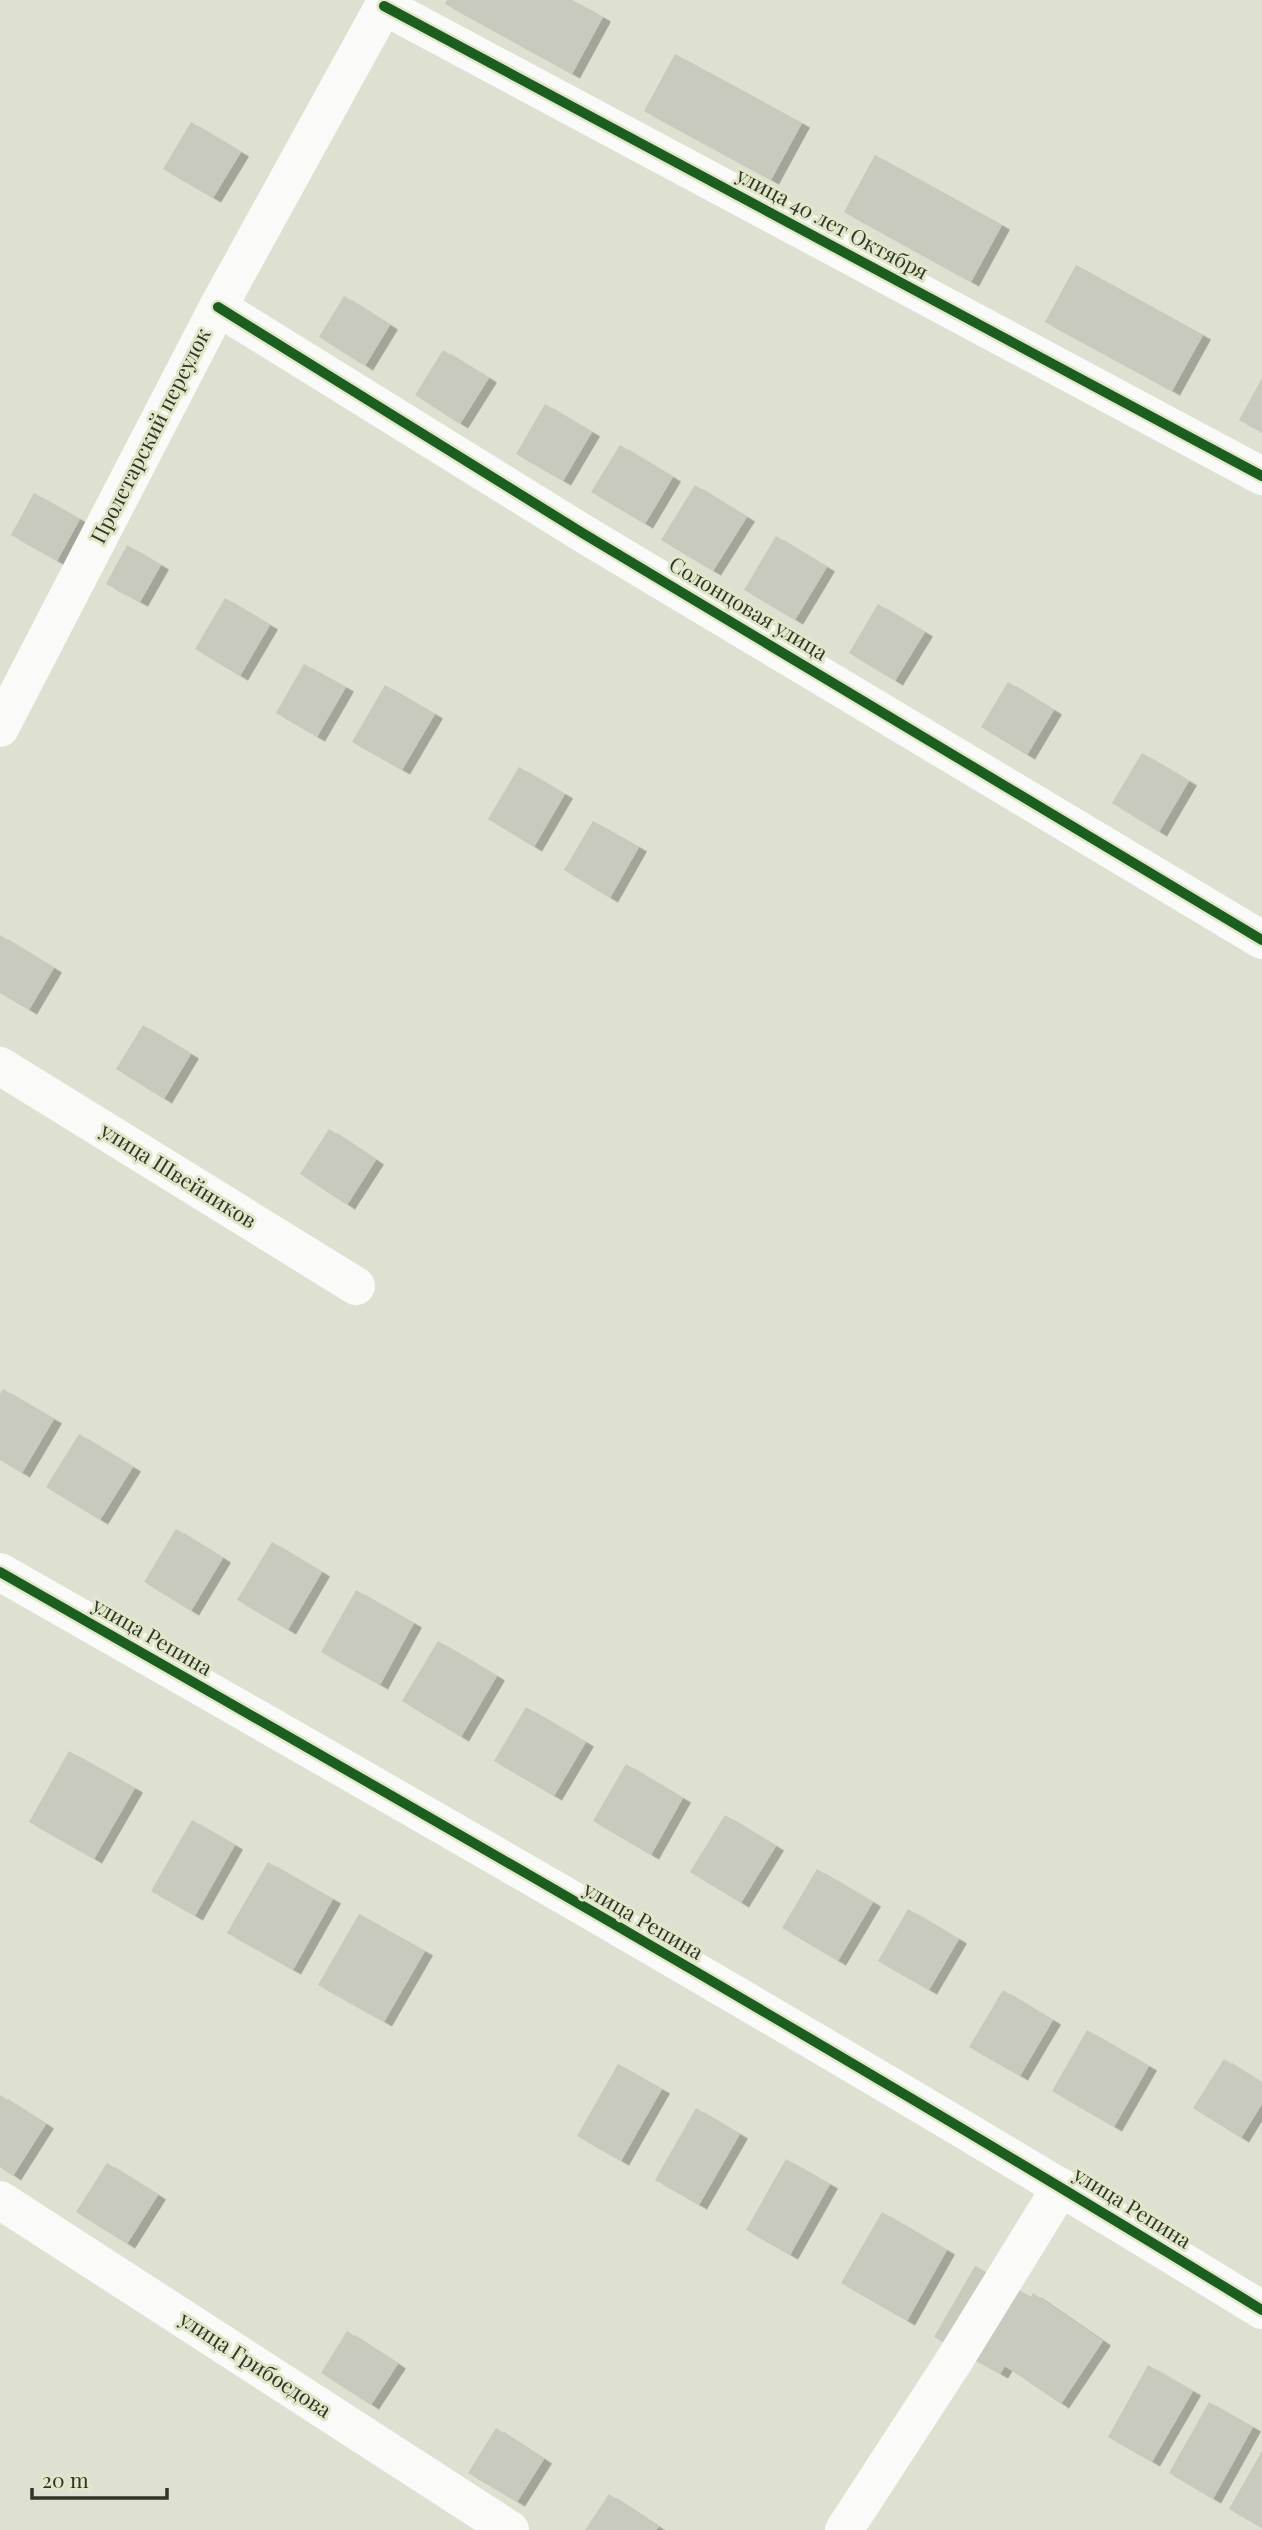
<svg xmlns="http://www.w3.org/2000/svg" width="1262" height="2530" viewBox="0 0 1262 2530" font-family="'Playfair Display',serif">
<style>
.building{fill:#c7cabd;filter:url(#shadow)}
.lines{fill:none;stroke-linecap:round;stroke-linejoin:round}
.minor{stroke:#fafaf8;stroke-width:38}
.tertiary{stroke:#fafaf8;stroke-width:38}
.cycleway-casing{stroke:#e1e8ca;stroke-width:15}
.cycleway{stroke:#1b5e20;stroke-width:10}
.labels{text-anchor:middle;stroke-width:6;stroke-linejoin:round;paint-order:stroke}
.street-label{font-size:21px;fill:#323529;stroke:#e1e8ca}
</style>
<defs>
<filter id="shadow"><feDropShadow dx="8" dy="4.5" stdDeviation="0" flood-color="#0004"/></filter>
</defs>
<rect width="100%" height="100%" fill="#dee1d1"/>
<g class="building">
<polygon points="447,0 572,0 603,17 572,74 445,4"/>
<polygon points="675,54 802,123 771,180 644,111"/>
<polygon points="191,122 241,152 213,198 163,169"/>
<polygon points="875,155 1002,225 971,282 844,212"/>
<polygon points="1076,265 1203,335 1172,391 1045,322"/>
<polygon points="344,296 390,325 365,366 319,337"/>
<polygon points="443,350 489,378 460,424 415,395"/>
<polygon points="1262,378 1262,432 1239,420"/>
<polygon points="545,404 592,432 563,481 516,454"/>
<polygon points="620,445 673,477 645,524 591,492"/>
<polygon points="695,485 747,517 713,571 661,540"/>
<polygon points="34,493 80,519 57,561 11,535"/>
<polygon points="776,536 827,567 795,620 744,590"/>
<polygon points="127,545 161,565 140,602 106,584"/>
<polygon points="225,598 270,625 240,676 195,649"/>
<polygon points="878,604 925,632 895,681 849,653"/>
<polygon points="304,664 346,687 317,737 276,713"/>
<polygon points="1008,682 1054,710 1027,755 981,727"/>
<polygon points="385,685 435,714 402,770 352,742"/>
<polygon points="1142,753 1189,781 1159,832 1112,803"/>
<polygon points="519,767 565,794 534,847 488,819"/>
<polygon points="593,821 639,847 610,898 564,870"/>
<polygon points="0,935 54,968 29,1010 0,993"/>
<polygon points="143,1025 191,1054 164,1099 116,1069"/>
<polygon points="329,1129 376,1160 347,1205 300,1174"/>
<polygon points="3,1389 54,1419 22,1473 0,1460 0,1394"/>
<polygon points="79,1434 133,1467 100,1520 46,1487"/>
<polygon points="176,1529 223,1558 191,1611 144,1582"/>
<polygon points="272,1542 322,1572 288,1630 237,1600"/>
<polygon points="356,1590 414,1623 380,1685 321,1652"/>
<polygon points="438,1641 497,1676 461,1737 402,1701"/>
<polygon points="526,1707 586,1742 554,1796 494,1761"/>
<polygon points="69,1751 135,1788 94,1859 29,1822"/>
<polygon points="626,1764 683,1798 651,1855 593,1821"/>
<polygon points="725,1815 776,1846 741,1903 690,1872"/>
<polygon points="192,1820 235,1845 195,1916 151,1891"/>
<polygon points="268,1862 333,1899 293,1970 227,1933"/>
<polygon points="817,1869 873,1902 838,1961 782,1928"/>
<polygon points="908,1909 959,1939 929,1990 878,1961"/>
<polygon points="359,1914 425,1951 384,2022 318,1985"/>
<polygon points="1003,1990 1053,2020 1020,2076 969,2047"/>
<polygon points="1087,2030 1149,2066 1114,2127 1052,2091"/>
<polygon points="1224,2059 1262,2083 1262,2104 1241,2138 1193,2108"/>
<polygon points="618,2064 662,2089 621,2161 577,2136"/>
<polygon points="0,2095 46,2124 13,2176 0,2167"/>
<polygon points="696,2108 740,2134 699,2205 655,2180"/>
<polygon points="786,2159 830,2184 790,2255 746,2230"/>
<polygon points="107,2163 158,2195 127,2244 76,2212"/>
<polygon points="882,2212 947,2250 907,2321 841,2283"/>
<polygon points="975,2266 1031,2297 1033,2293 1103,2341 1061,2404 1005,2366 1000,2374 934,2337"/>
<polygon points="347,2331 398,2364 371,2405 321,2373"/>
<polygon points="1148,2365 1193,2391 1152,2462 1108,2437"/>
<polygon points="1209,2402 1253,2427 1213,2499 1169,2473"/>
<polygon points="496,2428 544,2459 517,2502 468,2473"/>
<polygon points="1262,2451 1262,2528 1229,2509"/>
<polygon points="609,2494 659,2527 656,2530 585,2530"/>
</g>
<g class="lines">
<g class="minor">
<polyline points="384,6 1262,476"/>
<polyline points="218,307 584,534 1262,940"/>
<polyline points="0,728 218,307 387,0"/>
<polyline points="0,1066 356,1286"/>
<polyline points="0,2200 510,2530"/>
<polyline points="844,2530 952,2364 1061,2187"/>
</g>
<path class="tertiary" d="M0 1572C423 1813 847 2055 1262 2310"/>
<defs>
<g id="cycleway">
<polyline points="384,6 1262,476"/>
<polyline points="218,307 584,534 1262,940"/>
<path d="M0 1572C423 1813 847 2055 1262 2310"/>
</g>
</defs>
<use href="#cycleway" class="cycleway-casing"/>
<use href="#cycleway" class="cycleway"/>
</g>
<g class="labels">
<g class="street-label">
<text transform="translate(832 224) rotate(28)" y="7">улица 40 лет Октября</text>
<text transform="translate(151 436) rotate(-63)" y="7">Пролетарский переулок</text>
<text transform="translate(748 609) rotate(31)" y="7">Солонцовая улица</text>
<text transform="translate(178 1176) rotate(32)" y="7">улица Швейников</text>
<text transform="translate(152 1637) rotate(30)" y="7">улица Репина</text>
<text transform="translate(643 1921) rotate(30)" y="7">улица Репина</text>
<text transform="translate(1132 2208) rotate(32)" y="7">улица Репина</text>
<text transform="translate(255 2365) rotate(33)" y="7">улица Грибоедова</text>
</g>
</g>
<path d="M32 2488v10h135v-10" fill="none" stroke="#323529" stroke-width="3.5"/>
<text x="42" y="2488" font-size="21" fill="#323529" stroke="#e1e8ca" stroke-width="5" paint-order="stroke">20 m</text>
</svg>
